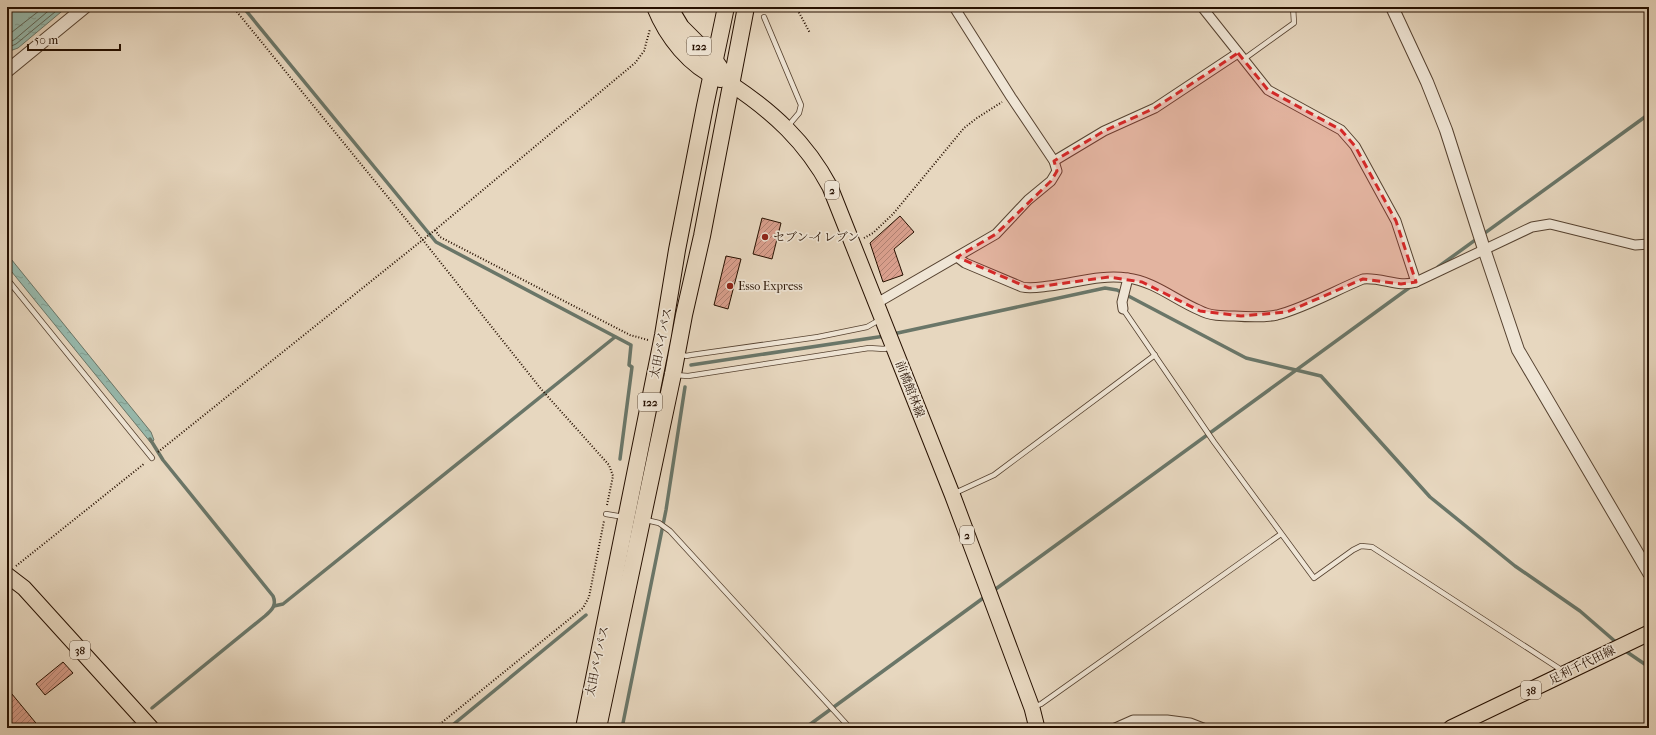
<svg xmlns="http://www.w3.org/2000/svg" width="1656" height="735" viewBox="0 0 1656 735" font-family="'IM FELL French Canon','Noto Serif JP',serif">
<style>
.water{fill:url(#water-ripples);stroke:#6a7668}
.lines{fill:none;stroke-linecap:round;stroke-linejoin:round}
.shore{stroke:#5e6557;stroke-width:1}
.stream{stroke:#6a7668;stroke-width:3.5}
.building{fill:url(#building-hatch);stroke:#261000}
.service-casing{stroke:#564230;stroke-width:6}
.minor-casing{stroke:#564230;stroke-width:11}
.tertiary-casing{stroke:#564230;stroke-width:14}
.primary-casing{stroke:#261000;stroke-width:17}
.trunk-casing{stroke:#261000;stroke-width:18}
.path{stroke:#261000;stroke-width:2;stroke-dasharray:1 2;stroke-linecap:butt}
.service{stroke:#efe5d5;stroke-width:4.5}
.minor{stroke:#efe5d5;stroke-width:9}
.tertiary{stroke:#efe5d5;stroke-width:12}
.primary{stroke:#e7d7bf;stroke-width:15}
.trunk{stroke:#e7d7bf;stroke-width:16}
.marked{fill:#d62828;fill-opacity:0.2;stroke:#d62828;stroke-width:3;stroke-dasharray:8 5;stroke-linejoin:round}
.poi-dot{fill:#8f2418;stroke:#efe5d5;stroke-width:1.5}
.labels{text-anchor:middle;stroke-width:3.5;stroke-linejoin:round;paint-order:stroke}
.shield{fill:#efe5d5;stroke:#625040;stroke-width:1}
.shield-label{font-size:11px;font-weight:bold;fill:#261000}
.poi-label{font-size:12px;fill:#261000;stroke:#efe5d5;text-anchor:start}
.street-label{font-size:12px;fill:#261000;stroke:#efe5d5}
</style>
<defs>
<pattern id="water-ripples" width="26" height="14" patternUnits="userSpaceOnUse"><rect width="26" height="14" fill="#97baae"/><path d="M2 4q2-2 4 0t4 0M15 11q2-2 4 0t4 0" fill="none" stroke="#829f94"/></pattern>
<pattern id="building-hatch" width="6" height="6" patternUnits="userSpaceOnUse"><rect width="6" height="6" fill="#daa08e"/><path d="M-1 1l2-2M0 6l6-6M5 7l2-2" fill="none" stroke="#b18172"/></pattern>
</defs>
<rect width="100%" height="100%" fill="#e7d7bf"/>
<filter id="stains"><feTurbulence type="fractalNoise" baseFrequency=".005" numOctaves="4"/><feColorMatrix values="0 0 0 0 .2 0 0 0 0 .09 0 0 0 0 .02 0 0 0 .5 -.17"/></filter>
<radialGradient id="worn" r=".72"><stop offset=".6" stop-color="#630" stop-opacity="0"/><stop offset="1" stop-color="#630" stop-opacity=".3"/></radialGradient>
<g class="water">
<polygon points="7,7 67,7 18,48 7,52"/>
<polygon points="7,254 151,432 154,440 151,443 7,266"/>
</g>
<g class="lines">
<g class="shore">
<polyline points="7,36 44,7"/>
<polyline points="7,43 14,40 53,7"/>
<polyline points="7,48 16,44 61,7"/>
</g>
<g class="stream">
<polyline points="243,7 436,242 631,345 629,365 632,367 620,459"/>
<polyline points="1438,267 1649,114"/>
<polyline points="893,334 1105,288 1117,290 1246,358 1321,376 1430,497 1515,566 1580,611 1617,643"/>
<polyline points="691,365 885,336"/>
<path d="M150 439 163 460 273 596C277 605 272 610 265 616L152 708"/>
<polyline points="993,591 1413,285"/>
<polyline points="274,606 283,604 615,337"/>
<polyline points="1624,650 1649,667"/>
<polyline points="128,728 133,724"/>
<polyline points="449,728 586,615"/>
<polyline points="622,728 666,510 685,387"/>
<polyline points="805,728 986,596"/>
</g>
</g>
<g class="building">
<polygon points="900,216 914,232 894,249 903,275 883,282 870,243"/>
<polygon points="762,218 781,223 772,259 753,254"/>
<polygon points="726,256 741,259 728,309 714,305"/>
<polygon points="63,662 73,673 45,695 36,684"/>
<polygon points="7,688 40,728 7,728"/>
</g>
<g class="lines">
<defs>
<g id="service">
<polyline points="764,17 801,105 799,113 788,126"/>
<polyline points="1244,59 1294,23 1293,7"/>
<polyline points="7,279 152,458"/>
<polyline points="1123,309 1214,442 1314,578 1353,550 1361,546 1372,547 1563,671"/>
<polyline points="679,353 686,356 691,355 818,337 867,327 881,319"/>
<polyline points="675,375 688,376 869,348 884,349 891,347"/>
<polyline points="955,493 994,475 1155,355"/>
<polyline points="606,514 624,517"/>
<polyline points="646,520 659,523 670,531 850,728"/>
<polyline points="1033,707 1041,704 1281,534"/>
</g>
<g id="minor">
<polyline points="1202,7 1268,90 1341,130 1355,146 1396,221 1416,282"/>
<polyline points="1054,161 1104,131 1155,108 1238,53"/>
<path d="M957 257 965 263 1022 287C1031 289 1040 287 1049 286 1075 283 1102 274 1127 278 1154 281 1175 300 1199 310 1210 316 1223 316 1234 316 1248 317 1263 318 1277 315 1305 308 1336 290 1363 279 1382 277 1399 288 1416 282L1532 227 1550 224 1635 245 1649 244"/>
<polyline points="877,303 996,234 1028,200 1051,181 1057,171 1054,161 1011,97 954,7"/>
<polyline points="1123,309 1122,302 1128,278"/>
<polyline points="1115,728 1133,720 1167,720 1190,723 1203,728"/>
</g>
<g id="tertiary">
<polyline points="1392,7 1427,82 1446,130 1484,249 1518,350 1649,573"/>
<polyline points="7,71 85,7"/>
</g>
<g id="primary">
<path d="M731 84C773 112 806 142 830 187L952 494 1032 708 1037 728"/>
<polyline points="7,575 24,588 151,728"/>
<polyline points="1451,728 1649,633"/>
</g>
<g id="trunk">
<path d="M655 7C667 37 690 66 720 79"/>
<polyline points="669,7 681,27 715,61 720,68"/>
<polyline points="584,728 663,335 677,250 705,106 726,7"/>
<polyline points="598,728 673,374 684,315 702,236 746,7"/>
</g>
</defs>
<use href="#service" class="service-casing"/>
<use href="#minor" class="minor-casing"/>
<use href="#tertiary" class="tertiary-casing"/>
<use href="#primary" class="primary-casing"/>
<use href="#trunk" class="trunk-casing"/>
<g class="path">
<polyline points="233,7 422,239 541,389 609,465 613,476 607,505"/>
<polyline points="796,7 810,33"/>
<polyline points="435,230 440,237 630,335 648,340"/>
<polyline points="864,238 873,233 893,214 964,128 977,118 1002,102"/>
<polyline points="158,452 435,230 635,63 644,51 650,29"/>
<polyline points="16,566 145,463"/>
<polyline points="435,728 583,608 589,597 604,521"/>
</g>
<use href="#service" class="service"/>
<use href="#minor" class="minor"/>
<use href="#tertiary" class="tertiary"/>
<use href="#primary" class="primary"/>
<use href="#trunk" class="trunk"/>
</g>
<path class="marked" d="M1238 53 1268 90 1341 130 1355 146 1396 221 1416 282 1401 284 1363 279 1287 312 1241 316 1200 311 1142 282 1109 277 1029 288 957 257 996 234 1051 181 1057 171 1054 161 1104 131 1155 108Z"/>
<g class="poi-dot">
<circle cx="765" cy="237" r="4"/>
<circle cx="730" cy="286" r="4"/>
</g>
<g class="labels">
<g class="shield">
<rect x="687" y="37" width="24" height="18" rx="3"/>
<rect x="825" y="181" width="14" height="18" rx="3"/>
<rect x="638" y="393" width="24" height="18" rx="3"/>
<rect x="960" y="526" width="14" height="18" rx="3"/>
<rect x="70" y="641" width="20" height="18" rx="3"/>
<rect x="1521" y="681" width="20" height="18" rx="3"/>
</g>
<g class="shield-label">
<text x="699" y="50">122</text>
<text x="832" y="194">2</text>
<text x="650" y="406">122</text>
<text x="967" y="539">2</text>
<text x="80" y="654">38</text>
<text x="1531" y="694">38</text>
</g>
<g class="poi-label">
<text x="773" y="241">セブン-イレブン</text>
<text x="738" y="290">Esso Express</text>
</g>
<g class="street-label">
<text transform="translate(661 343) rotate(-79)" y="4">太田バイパス</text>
<text transform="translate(910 389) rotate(69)" y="4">前橋館林線</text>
<text transform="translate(597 661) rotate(-78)" y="4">太田バイパス</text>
<text transform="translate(1582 665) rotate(-26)" y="4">足利千代田線</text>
</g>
</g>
<rect width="1656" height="735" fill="none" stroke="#e7d7bf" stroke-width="24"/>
<rect x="8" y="8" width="1640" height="719" fill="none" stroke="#261000" stroke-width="2"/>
<rect x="12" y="12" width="1632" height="711" fill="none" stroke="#261000"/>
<path d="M28 44v6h92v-6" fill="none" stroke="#261000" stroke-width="2"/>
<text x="34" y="44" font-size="12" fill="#261000" stroke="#efe5d5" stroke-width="3" paint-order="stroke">50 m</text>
<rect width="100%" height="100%" filter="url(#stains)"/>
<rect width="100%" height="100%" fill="url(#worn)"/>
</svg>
